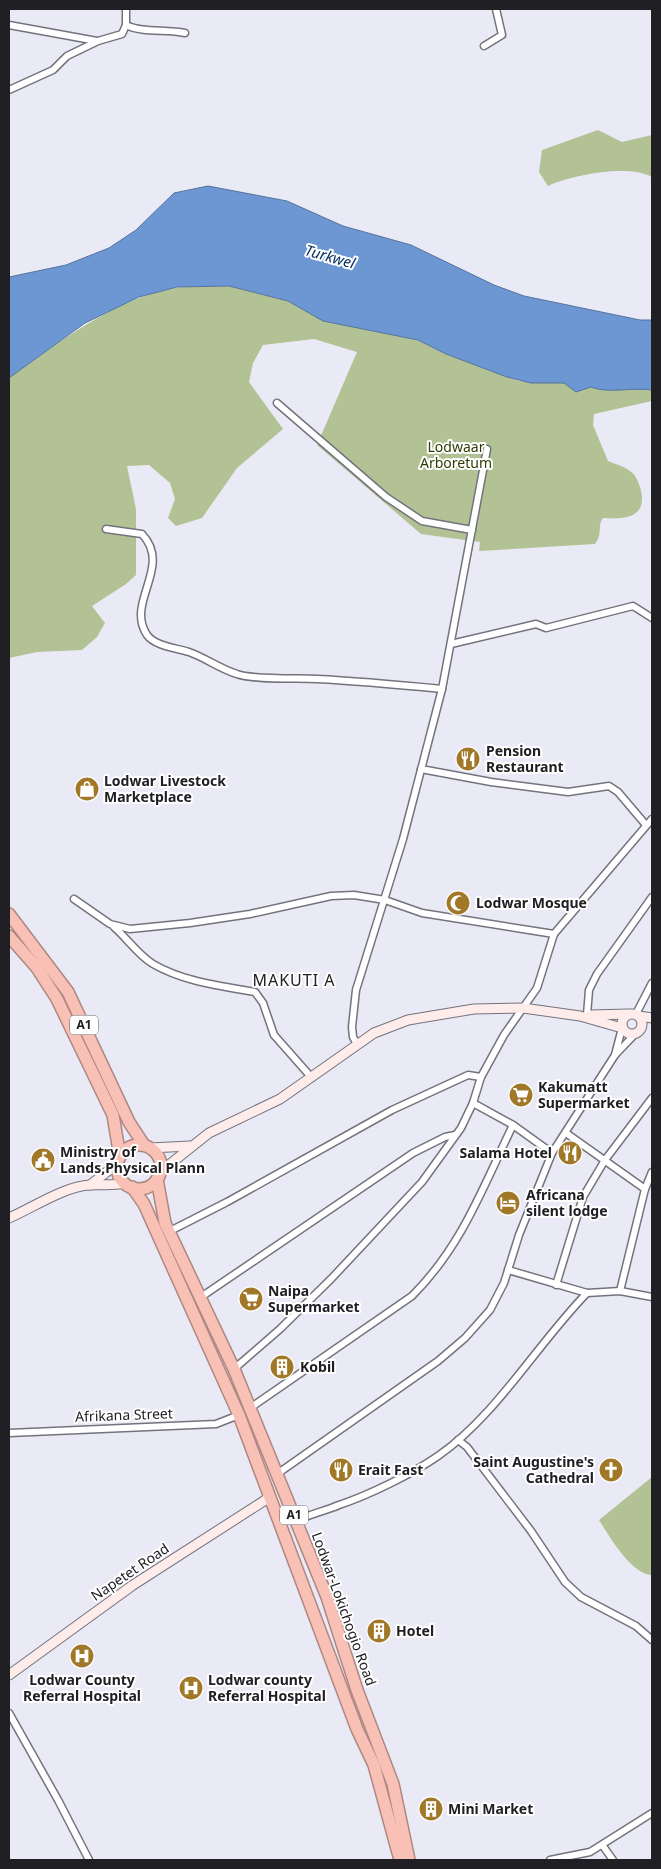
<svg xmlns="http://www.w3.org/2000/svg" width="661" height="1869" viewBox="0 0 661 1869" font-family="'Noto Sans',sans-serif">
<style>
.green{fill:#b3c295}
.water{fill:#6c97d3;stroke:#55739e}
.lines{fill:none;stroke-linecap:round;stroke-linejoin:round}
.street-casing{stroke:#73737d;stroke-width:9}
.secondary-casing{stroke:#73737d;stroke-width:11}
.highway-casing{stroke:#ad8883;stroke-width:14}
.street{stroke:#fff;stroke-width:6}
.secondary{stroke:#fdece9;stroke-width:9}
.highway{stroke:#f9c0b6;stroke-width:11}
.labels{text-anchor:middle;stroke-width:4;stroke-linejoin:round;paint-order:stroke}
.shield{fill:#fff;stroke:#636366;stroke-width:1}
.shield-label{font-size:12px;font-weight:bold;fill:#202024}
.park-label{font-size:14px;fill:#2f3c04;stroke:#fff}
.poi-label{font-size:14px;font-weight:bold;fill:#202024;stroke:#fff;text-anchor:start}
.street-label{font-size:14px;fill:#202024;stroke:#fff}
.water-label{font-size:15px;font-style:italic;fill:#063066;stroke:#fff}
.quarter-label{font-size:16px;letter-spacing:1px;fill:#202024;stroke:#fff}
</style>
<rect width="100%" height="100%" fill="#e9eaf5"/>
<g class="green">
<path d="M598 130 622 142 652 135V177C628 164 572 175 548 186L539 172 542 150Z"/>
<path d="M229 286 288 301 354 326 418 340 446 354 519 381 564 383C574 389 582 385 592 387 612 391 632 387 652 390V401L594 414 593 425 608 461C615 464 624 466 630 471 635 474 638 481 640 487 649 517 626 520 603 518 597 526 603 534 595 544L479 551 480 542 421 534 317 445 357 352 314 339 263 345 253 363 249 382 283 429 237 468 202 518 176 526 168 518 175 499 170 483 149 465 127 466 136 509V575L126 584 92 606 105 623 97 637 82 650 37 652 9 658V378C61 341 112 300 175 288 192 285 212 287 229 286Z"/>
<path d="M652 1477V1575C632 1575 609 1536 599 1520Z"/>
</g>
<path class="water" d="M208 186 287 201 343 226 411 245 494 285 524 296 640 320H652V390C633 387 607 394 591 387L576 392 564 383H531L507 377 446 354 418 340 323 321 288 301 229 286 177 287 139 297 85 323 9 378V277L66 265 109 248 136 230 174 193Z"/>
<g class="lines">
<defs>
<g id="street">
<polyline points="9,25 97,41"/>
<path d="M126 25C142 33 166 29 185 33"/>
<polyline points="484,46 502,35 496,9"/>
<polyline points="9,90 53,70 67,56 98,41 122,34 126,25 126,9"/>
<polyline points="277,403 386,497 422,521 472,530"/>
<path d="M106 529 142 534C173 567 125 602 147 635 155 646 176 648 189 652 206 658 220 669 237 674 253 680 298 678 317 679 359 681 401 685 442 689"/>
<polyline points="451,644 536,624 546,628 633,606 652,618"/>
<polyline points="421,769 491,782 568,792 609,786 618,792 646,825"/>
<polyline points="74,899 110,924 130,929 190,923 250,914 331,896 354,895 385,900 422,913 554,934"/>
<path d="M114 927C127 938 138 955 153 964 184 982 221 986 255 992L263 1003 274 1035 312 1078"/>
<polyline points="636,1014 652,983"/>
<polyline points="587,1015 589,990 597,974 652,897"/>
<polyline points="357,1044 353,1037 352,1027 356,990 403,839 442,689 487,449"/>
<polyline points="615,1055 637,1032"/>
<polyline points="473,1103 513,1125 552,1153"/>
<polyline points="566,1133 645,1189"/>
<polyline points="170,1231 227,1202 392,1110 468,1075 481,1077"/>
<polyline points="508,1270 587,1293 620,1291 652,1297"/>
<polyline points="556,1285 583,1197 605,1160 652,1098"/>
<polyline points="620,1291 645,1189 652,1172"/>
<polyline points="201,1297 413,1153 445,1137 455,1135"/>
<polyline points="234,1369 280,1329 331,1279 422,1182 461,1128 473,1103 481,1077 504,1035 537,988 554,934 652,819"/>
<path d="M250 1408 412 1296C462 1246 483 1187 513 1125"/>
<polyline points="9,1433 216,1424 239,1415"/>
<polyline points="458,1440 467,1447 531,1531 565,1582 581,1597 636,1626 652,1640"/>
<polyline points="277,1474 438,1361 465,1338 490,1310 504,1283 519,1235 552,1153 615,1055 622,1028"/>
<path d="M296 1521C310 1514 325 1511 339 1505 369 1495 412 1474 438 1456 496 1416 538 1343 587 1293"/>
<polyline points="9,1713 58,1800 89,1860"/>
<polyline points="603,1846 613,1860"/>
<polyline points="550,1860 590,1852 652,1813"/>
</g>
<g id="secondary">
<circle cx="632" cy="1024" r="10"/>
<polyline points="590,1015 629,1014"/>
<polyline points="639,1016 652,1018"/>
<polyline points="150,1148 190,1146"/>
<polyline points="160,1172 209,1133 280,1099 374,1033 408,1020 474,1009 523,1008 580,1016 622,1028"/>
<polyline points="90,1185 117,1164"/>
<path d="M9 1218C32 1208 65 1186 90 1185 102 1184 113 1186 125 1183"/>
<polyline points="9,1675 133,1585 270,1497"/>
</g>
<g id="highway">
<polyline points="9,914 68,992 129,1122 144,1145"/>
<polyline points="9,936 37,968 57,999 113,1115 120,1157"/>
<circle cx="139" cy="1167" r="22"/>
<polyline points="157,1179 165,1223 234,1369 327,1597 357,1690 393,1784 409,1860"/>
<polyline points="132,1187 144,1204 239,1415 357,1729 374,1765 400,1860"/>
</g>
</defs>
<use href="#street" class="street-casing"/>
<use href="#secondary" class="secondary-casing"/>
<use href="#highway" class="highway-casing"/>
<use href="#street" class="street"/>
<use href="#secondary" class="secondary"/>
<use href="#highway" class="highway"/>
</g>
<defs>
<symbol id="restaurant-disc" viewBox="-11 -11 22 22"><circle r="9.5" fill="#a17827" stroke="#fff"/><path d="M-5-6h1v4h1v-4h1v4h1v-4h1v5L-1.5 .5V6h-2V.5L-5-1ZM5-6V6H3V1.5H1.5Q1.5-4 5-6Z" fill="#fff"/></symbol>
<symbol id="shop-disc" viewBox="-11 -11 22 22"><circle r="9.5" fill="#a17827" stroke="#fff"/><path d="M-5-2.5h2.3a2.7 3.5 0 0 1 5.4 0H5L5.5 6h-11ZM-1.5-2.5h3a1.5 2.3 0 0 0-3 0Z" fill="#fff"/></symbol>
<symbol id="mosque-disc" viewBox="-11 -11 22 22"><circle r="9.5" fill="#a17827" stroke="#fff"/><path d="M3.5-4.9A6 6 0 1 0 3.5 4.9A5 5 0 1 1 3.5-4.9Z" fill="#fff"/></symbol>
<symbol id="supermarket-disc" viewBox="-11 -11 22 22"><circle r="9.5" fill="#a17827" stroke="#fff"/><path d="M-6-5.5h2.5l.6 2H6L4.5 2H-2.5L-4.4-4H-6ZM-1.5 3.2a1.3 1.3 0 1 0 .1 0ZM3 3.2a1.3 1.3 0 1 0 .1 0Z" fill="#fff"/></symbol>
<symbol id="civic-disc" viewBox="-11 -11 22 22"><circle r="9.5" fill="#a17827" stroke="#fff"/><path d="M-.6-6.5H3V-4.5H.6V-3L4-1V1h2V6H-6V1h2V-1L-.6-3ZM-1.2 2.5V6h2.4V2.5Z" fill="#fff"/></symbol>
<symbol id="hotel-disc" viewBox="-11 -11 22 22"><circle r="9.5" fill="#a17827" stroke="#fff"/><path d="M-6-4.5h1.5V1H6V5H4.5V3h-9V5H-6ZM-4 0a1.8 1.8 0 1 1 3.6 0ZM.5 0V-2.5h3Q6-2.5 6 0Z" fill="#fff"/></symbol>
<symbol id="building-disc" viewBox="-11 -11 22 22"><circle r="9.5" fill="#a17827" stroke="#fff"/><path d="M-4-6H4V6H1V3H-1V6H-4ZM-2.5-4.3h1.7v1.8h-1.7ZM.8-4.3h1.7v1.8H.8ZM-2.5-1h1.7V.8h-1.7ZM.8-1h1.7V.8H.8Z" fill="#fff"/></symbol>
<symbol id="church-disc" viewBox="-11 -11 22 22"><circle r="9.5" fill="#a17827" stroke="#fff"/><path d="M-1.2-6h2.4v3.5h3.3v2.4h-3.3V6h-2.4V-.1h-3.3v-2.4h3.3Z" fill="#fff"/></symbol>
<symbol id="hospital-disc" viewBox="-11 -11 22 22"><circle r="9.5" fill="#a17827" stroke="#fff"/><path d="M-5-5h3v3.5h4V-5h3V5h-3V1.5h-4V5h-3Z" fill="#fff"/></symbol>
</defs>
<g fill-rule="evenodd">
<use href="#restaurant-disc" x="454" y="745" width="28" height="28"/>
<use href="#shop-disc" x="73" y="775" width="28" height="28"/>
<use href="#mosque-disc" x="444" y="889" width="28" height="28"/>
<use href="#supermarket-disc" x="507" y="1081" width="28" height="28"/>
<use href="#restaurant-disc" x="556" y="1139" width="28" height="28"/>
<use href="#civic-disc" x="29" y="1146" width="28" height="28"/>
<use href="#hotel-disc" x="494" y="1189" width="28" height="28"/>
<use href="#supermarket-disc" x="237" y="1285" width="28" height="28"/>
<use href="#building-disc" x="268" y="1353" width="28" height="28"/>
<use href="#restaurant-disc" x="327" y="1456" width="28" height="28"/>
<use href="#church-disc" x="597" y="1456" width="28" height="28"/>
<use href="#building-disc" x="365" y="1617" width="28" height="28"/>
<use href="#hospital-disc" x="68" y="1642" width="28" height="28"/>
<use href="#hospital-disc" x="177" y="1674" width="28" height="28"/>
<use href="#building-disc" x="417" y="1795" width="28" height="28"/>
</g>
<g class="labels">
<g class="shield">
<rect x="70" y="1015.5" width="28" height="19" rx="4"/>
<rect x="280" y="1505.5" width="28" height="19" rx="4"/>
</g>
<g class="shield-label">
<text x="84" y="1029">A1</text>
<text x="294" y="1519">A1</text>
</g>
<g class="park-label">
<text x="456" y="452">Lodwaar<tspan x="456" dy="16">Arboretum</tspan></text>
</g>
<g class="poi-label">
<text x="486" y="756">Pension<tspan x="486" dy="16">Restaurant</tspan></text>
<text x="104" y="786">Lodwar Livestock<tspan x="104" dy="16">Marketplace</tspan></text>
<text x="476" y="908">Lodwar Mosque</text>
<text x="538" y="1092">Kakumatt<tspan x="538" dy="16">Supermarket</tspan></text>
<text x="60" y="1157">Ministry of<tspan x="60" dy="16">Lands,Physical Plann</tspan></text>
<text x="552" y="1158" text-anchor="end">Salama Hotel</text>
<text x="526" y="1200">Africana<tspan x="526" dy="16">silent lodge</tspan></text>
<text x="268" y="1296">Naipa<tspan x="268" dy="16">Supermarket</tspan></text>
<text x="300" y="1372">Kobil</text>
<text x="594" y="1467" text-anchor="end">Saint Augustine's<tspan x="594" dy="16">Cathedral</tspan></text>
<text x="358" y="1475">Erait Fast</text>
<text x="396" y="1636">Hotel</text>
<text x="82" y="1685" text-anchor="middle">Lodwar County<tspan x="82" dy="16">Referral Hospital</tspan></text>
<text x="208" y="1685">Lodwar county<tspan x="208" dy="16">Referral Hospital</tspan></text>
<text x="448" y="1814">Mini Market</text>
</g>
<g class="street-label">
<text transform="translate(124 1415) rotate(-2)" y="5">Afrikana Street</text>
<text transform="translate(130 1572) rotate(-34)" y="5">Napetet Road</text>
<text transform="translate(344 1609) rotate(70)" y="5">Lodwar-Lokichogio Road</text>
</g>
<g class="water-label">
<text transform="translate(330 257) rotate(16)" y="5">Turkwel</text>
</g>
<g class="quarter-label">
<text x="294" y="986">MAKUTI A</text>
</g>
</g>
<rect width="661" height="1869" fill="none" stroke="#202024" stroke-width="20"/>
</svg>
